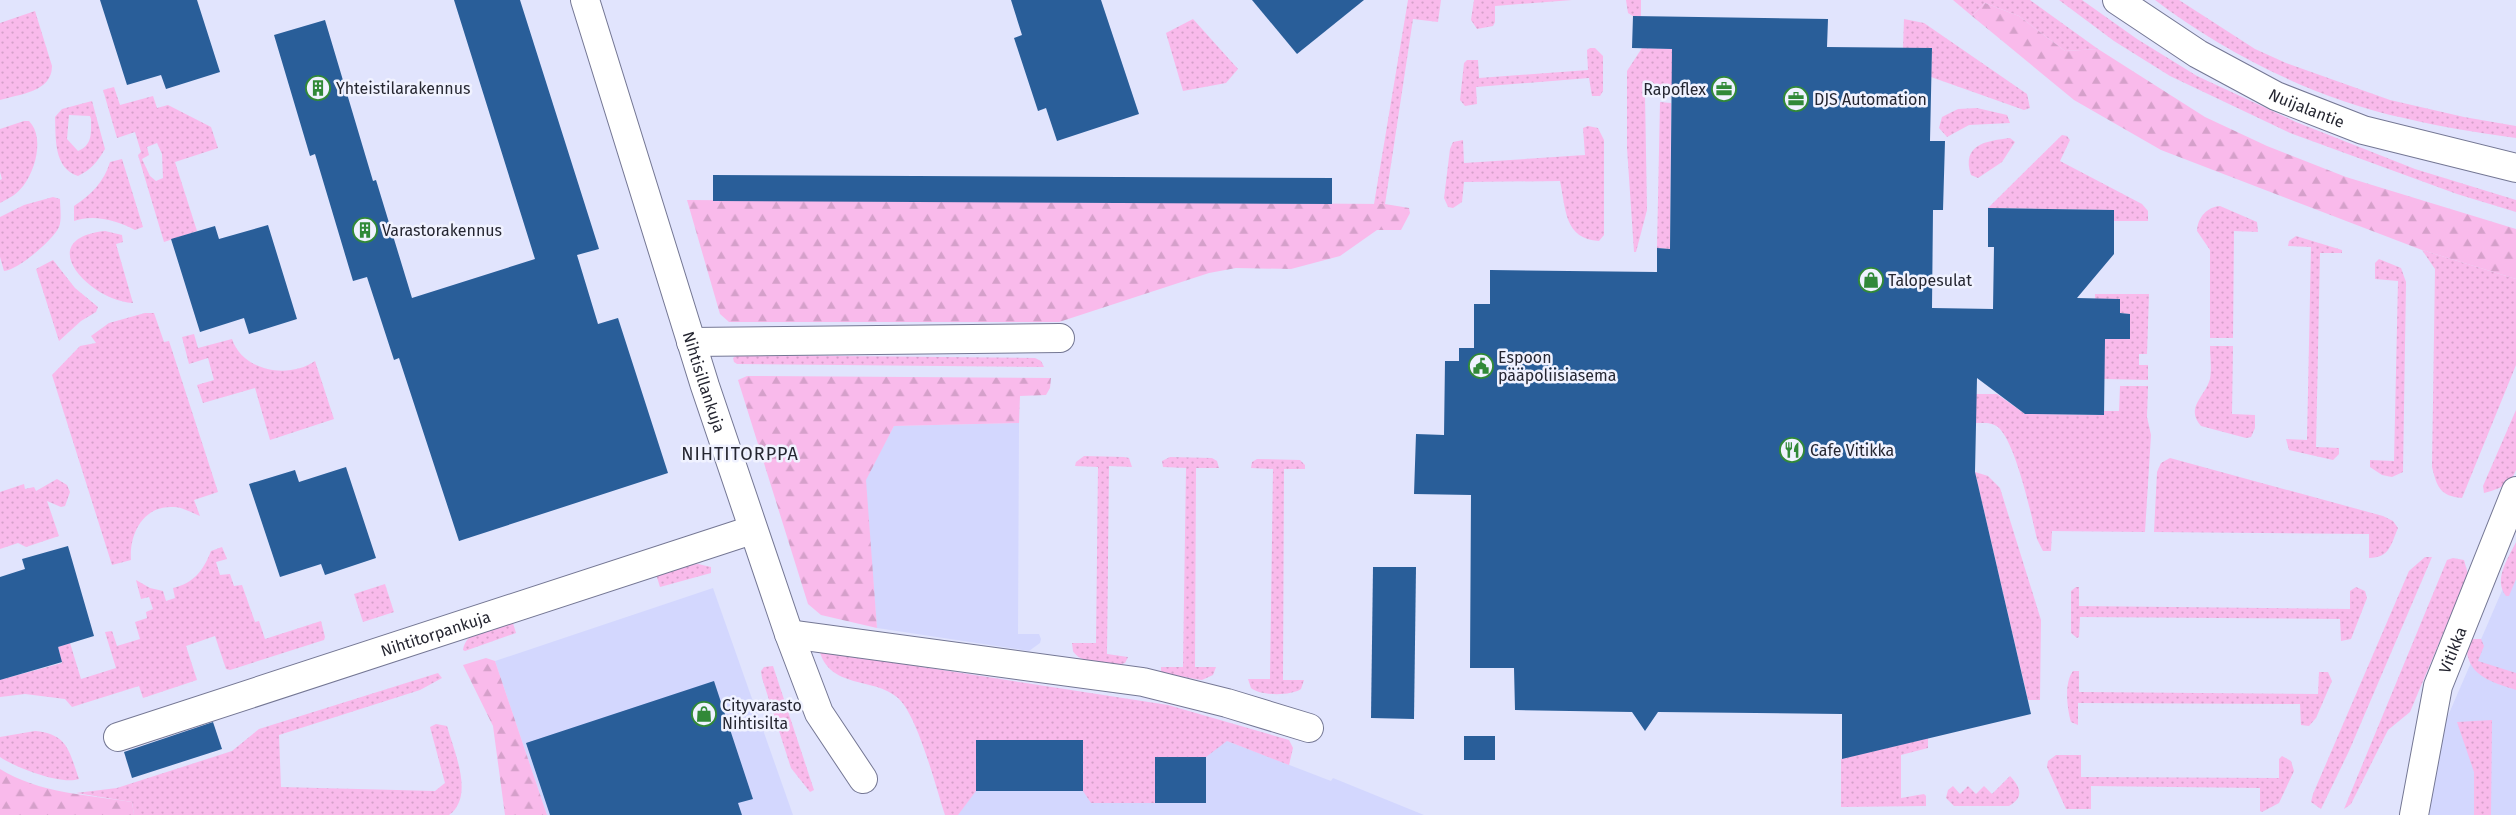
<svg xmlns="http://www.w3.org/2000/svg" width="2516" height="815" viewBox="0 0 2516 815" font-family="'Fira Sans',sans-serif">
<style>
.built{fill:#d3d7fe}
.grass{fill:url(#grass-dots);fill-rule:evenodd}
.forest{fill:url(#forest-firs)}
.building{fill:#295e99}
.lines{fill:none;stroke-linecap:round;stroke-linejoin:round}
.minor-casing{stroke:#747794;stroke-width:30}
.secondary-casing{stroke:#747794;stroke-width:30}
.minor{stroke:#fff;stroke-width:28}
.secondary{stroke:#fff;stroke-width:28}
.labels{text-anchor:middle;stroke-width:5;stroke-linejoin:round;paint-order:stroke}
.poi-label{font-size:16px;fill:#252631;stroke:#f0f2ff;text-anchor:start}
.street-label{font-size:16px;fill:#252631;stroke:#f0f2ff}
.neighbourhood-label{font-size:18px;letter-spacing:1px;fill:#252631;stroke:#f0f2ff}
</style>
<defs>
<pattern id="grass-dots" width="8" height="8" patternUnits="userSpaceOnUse" patternTransform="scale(1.25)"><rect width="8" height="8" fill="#f9baeb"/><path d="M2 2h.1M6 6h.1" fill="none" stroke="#d5a0ca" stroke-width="1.8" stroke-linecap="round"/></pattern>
<pattern id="forest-firs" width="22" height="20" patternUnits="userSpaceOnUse" patternTransform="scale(1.25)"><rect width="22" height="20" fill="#f9baeb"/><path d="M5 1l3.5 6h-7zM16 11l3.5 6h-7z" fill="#d5a0ca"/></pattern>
</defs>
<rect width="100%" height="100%" fill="#e1e4fd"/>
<g class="built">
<polygon points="1019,423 1018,634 1039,634 1041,639 1040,643 1029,651 877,628 865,479 894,426"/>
<polygon points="2516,558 2516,815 2405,815 2470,665"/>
<polygon points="713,588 793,815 547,815 495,661"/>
<polygon points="914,679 1227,741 1331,781 1333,778 1424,815 957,815"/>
</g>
<g class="grass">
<polygon points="1408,0 1441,0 1438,22 1413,19 1385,204 1374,204"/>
<polygon points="1474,0 1572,0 1495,6 1495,22 1493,26 1477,29 1471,20"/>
<polygon points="1626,0 1641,0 1641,16 1633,16 1628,13"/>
<polygon points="1953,0 2030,0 2098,49 2065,51 2019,16 1985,3 1972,16"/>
<polygon points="2059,0 2082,0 2137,39 2197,76 2296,122 2415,169 2516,200 2516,212 2457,194 2290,133 2170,76 2114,41"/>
<path d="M2155 0H2179L2255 49 2286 63 2390 100 2464 117 2516 126V138C2479 133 2441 127 2404 118 2316 99 2226 54 2155 0Z"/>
<path d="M35 11 52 66C52 92 20 94 0 100V23Z"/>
<polygon points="1193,19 1238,69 1226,83 1183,91 1166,33"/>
<polygon points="1904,19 1924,23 2027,94 2030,108 2024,110 1931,77 1932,48 1903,48"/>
<polygon points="1590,48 1595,48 1603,56 1603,91 1600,96 1592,96 1589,78 1476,87 1477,104 1465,106 1460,100 1464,63 1467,60 1478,60 1479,78 1588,70 1587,50"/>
<polygon points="1642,48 1672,49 1672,87 1648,88 1645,95 1647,210 1636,252 1634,252 1627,148 1627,71"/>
<path d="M114 87 120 105 153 96 157 108 168 105 211 127 218 148 175 162 197 231 164 242 138 155 141 152 135 132 117 138 103 90ZM157 143 162 154 163 178 156 181 150 176 142 159 149 155 147 147Z"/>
<path d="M92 101 105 149C98 161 91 170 78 176 53 168 56 137 55 117L62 109ZM69 115 90 116 91 119C91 132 93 145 78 151L67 139Z"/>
<polygon points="1660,102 1671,103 1670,249 1657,248"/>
<polygon points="1977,108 2007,115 2010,123 1969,125 1947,137 1939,128 1942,117 1958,109"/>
<path d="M24 121H29C47 139 33 182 14 195 10 198 5 200 0 203V180L2 179 0 172V129Z"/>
<path d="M1588 126 1598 128 1604 140V235L1599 241C1564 239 1566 209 1560 181L1464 182 1462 202 1453 208 1448 207 1444 198 1450 149 1453 142 1463 140 1464 163 1585 155 1583 128Z"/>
<polygon points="2062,135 2067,136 2070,140 2060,161 2142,204 2148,211 2148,221 2114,221 2114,210 1988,208"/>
<path d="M2010 138 2015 142 2002 162 1978 178 1971 175C1961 144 1987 141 2010 138Z"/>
<path d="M122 159 143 227 135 230C117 220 93 214 74 221V206C91 195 104 182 110 162Z"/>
<path d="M53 197 60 199C60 207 62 219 59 227 53 240 18 270 4 271L0 257V217L24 205Z"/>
<path d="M2220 206 2257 222 2258 232 2234 231 2233 338H2210V250L2197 231C2198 217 2207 207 2220 206Z"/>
<path d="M105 231 122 235 123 242 116 244 133 303C90 301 31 239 105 231Z"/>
<polygon points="2296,236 2342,250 2342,253 2320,253 2316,447 2339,448 2339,454 2333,460 2289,450 2286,439 2307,440 2311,247 2288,246 2289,241"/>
<path d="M2422 250 2516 279V365L2462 498C2440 496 2437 487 2432 467L2435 269Z"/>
<polygon points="2379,259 2401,268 2406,282 2403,472 2392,477 2382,475 2370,467 2370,460 2394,461 2398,281 2375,279 2375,263"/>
<polygon points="53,260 75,288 98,307 96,312 81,321 59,341 36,269"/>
<polygon points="2095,294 2149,294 2147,354 2139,354 2139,365 2148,365 2148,380 2104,379 2104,339 2130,339 2130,314 2120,313 2095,299"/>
<path d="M145 313H154L164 342 169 341 218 492 194 500 200 516C192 513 182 507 174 507 144 505 129 533 131 560L112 565 52 375 80 346 96 343 91 336 109 323Z"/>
<path d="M194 334 198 348 232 339C243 372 289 379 315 361L334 419 270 440 255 388 203 403 197 385 214 380 208 358 189 364 182 337Z"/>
<path d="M2210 346H2233L2232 414 2255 415V428L2251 437 2246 438 2201 426C2185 407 2205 397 2210 379 2212 369 2210 356 2210 346Z"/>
<polygon points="737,355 1035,358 1041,361 1044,367 737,364 734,362 733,358"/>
<path d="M2120 386H2148L2147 417 2151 435 2145 532 2052 531 2051 551H2043L2037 539C2031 514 2016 443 1998 427 1992 422 1983 423 1976 423V394H1997L2025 414 2104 415V411H2119Z"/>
<path d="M2516 410V470C2510 485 2499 489 2484 493L2483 486Z"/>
<path d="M1084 456 1124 457 1129 458 1132 467 1109 466 1107 654 1128 657 1125 663C1113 667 1080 664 1073 651L1072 643H1096L1098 467 1075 466 1076 462Z"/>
<polygon points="1170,457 1212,458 1217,461 1219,468 1196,468 1195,667 1216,667 1213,675 1202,680 1164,674 1161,671 1161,667 1183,667 1186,468 1163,467 1162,461"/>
<path d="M2170 458 2383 516 2393 521 2398 528C2391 544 2390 558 2369 558V534L2154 532 2157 472 2161 463Z"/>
<path d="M1257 459 1300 460 1305 465V469H1284L1283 680H1304L1301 689C1291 696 1260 696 1251 688L1248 679H1270L1273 469 1251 468 1252 462Z"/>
<polygon points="1975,472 1988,476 2000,488 2041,620 2040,700 2028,700"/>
<polygon points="57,479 67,485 70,492 65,506 61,507 47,501 59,536 26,547 18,543 0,549 0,492 24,484 25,489 34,487 36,491"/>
<path d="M2516 542V579L2509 596H2506C2493 579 2508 559 2516 542Z"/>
<path d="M222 547 227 559 216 562 220 575 230 574 234 586 242 585 255 622 259 621 265 639 321 621 325 637 324 640 230 670 226 669 215 636 186 646 197 680 143 698 139 686 72 707 65 699 25 694 0 697V672L3 679 62 663 58 647 70 643 81 679 116 668 105 632 112 631 117 646 140 639 135 622 147 618 146 612 153 609 149 597 141 599 136 580 150 588 163 591 166 601 175 598 173 588C194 583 203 571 211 551Z"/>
<polygon points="2425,557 2432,557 2349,751 2321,809 2311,802 2313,794 2409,571"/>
<polygon points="2453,558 2464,560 2468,574 2410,712 2388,730 2351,804 2344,809 2447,560"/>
<polygon points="698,564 711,567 711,573 660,587 656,574 681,566"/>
<polygon points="385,584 394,612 363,622 354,594"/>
<polygon points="2076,587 2079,587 2079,606 2350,609 2350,591 2356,587 2365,591 2367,598 2351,639 2341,641 2340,619 2080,617 2079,637 2077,638 2071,633 2071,591"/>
<path d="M512 620 516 633 465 651 463 650C466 629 496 626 512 620Z"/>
<path d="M2473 639H2481L2484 646 2478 661 2516 673V690C2498 684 2473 678 2468 657 2466 649 2468 644 2473 639Z"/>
<path d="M819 649 904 664 1168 705 1289 740 1293 748 1289 765 1227 741 1206 757H1155V803H1091L1083 791V740H977L976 791 958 815H945C936 788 918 716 898 698 873 676 829 690 819 649Z"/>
<polygon points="773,666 814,790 810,792 791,768 762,678 761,671 764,667"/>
<path d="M2073 671H2079V692L2318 694 2319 672H2328L2332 681 2316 718 2309 726 2301 725 2300 704 2078 703V725L2071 722C2067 708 2064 683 2073 671Z"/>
<path d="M438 673 442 678 420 690 279 735 281 787 435 791 445 783 430 727 436 724 447 726C454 752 475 796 449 815H134L132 802 76 793 117 788 232 751 259 729Z"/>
<polygon points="2492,720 2491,815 2474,815 2474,772 2457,722"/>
<path d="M35 731C68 734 69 751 79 779 60 785 17 768 0 757V737Z"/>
<polygon points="1928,738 1928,748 1901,755 1901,798 1924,794 1926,796 1926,806 1841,807 1841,759"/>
<polygon points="2056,755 2081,755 2081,777 2279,778 2279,759 2282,756 2291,761 2294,771 2279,803 2262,812 2260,811 2260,788 2091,786 2091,809 2066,809 2047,767 2048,761"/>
<path d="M2010 776C2020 787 2025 797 2009 806H1954L1946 798 1948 790 1953 786 1960 794 1968 786 1976 794 1984 786 1992 794Z"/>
</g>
<g class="forest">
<polygon points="1985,3 2019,16 2065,51 2098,49 2205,117 2267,146 2346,177 2516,229 2516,279 2422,250 2161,150 2074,100 1972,16"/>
<polygon points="687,200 1385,204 1409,208 1410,213 1401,230 1377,230 1340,256 1291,269 1236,268 1209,273 1059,322 729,322 720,314"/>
<polygon points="747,376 1051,378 1050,388 1046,395 1020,396 1019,423 894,426 866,480 877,628 821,615 808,604 738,380"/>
<polygon points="486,658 495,661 547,815 505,815 493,726 463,665"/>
<path d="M0 769C38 793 89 795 132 802L134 815H0Z"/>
</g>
<g class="building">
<polygon points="100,0 197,0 220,72 166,89 161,75 127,85"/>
<polygon points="454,0 520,0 599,249 577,255 598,324 618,318 668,473 459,541 399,358 394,360 367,277 353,281 315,154 310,156 274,35 325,20 373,181 376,180 412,298 535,259"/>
<polygon points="1011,0 1101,0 1139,114 1057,141 1046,108 1038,111 1014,38 1022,35"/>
<polygon points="1252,0 1364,0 1297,54"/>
<polygon points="1633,16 1828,19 1827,47 1932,48 1930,141 1945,141 1943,210 1933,210 1932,308 1993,309 1994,247 1988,247 1988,208 2114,210 2114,254 2077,298 2120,299 2120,313 2130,314 2130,339 2105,339 2104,415 2025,414 1977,378 1975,472 2031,714 1842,759 1842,714 1658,712 1645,731 1632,712 1515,710 1514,668 1470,668 1471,495 1414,494 1416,434 1444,435 1445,361 1459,361 1459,348 1474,348 1474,304 1490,304 1490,270 1657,272 1657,248 1670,249 1672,49 1632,48"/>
<polygon points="713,175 1332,178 1332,204 713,201"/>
<polygon points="268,225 297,319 249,334 244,318 200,332 171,239 215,226 219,239"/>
<polygon points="346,467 376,558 325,575 321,564 280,577 249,484 295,470 299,482"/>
<polygon points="68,546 94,636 58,647 62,662 0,680 0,577 25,569 22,559"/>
<polygon points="1373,567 1416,567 1414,719 1371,718"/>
<polygon points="714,681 753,799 738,803 742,815 550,815 526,743"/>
<polygon points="213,722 222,749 132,778 124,752"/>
<rect x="1464" y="736" width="31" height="24"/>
<rect x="976" y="740" width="107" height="51"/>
<rect x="1155" y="757" width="51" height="46"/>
</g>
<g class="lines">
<defs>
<g id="minor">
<path id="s1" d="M585 0 705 386 789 634 819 713 863 779"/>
<polyline points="691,342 1060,338"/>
<polyline points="789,634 1143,682 1227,703 1309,728"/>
<path id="s2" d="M118 737 752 530"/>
<path id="s3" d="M2414 815 2438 686 2516 491"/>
</g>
<g id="secondary">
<path id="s4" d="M2117 0 2198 54 2276 96 2363 130 2516 168"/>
</g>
</defs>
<use href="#minor" class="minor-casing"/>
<use href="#secondary" class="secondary-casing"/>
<use href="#minor" class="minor"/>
<use href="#secondary" class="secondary"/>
</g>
<defs>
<symbol id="building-ring" viewBox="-11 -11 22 22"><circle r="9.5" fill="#f0f2ff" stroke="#318938" stroke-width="1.5"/><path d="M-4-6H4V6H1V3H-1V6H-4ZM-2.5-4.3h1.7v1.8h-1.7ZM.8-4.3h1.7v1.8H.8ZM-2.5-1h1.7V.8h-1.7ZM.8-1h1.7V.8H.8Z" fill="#318938"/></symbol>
<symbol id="office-ring" viewBox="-11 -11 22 22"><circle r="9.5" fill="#f0f2ff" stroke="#318938" stroke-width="1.5"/><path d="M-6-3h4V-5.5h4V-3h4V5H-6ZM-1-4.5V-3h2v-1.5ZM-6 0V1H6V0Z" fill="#318938"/></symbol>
<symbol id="shop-ring" viewBox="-11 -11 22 22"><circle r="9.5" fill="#f0f2ff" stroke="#318938" stroke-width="1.5"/><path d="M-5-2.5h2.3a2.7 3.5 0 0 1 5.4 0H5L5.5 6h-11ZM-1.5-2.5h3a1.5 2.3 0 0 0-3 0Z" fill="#318938"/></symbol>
<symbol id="civic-ring" viewBox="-11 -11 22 22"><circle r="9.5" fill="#f0f2ff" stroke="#318938" stroke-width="1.5"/><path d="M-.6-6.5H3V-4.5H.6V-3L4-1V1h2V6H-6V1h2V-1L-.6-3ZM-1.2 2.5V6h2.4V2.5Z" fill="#318938"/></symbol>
<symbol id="restaurant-ring" viewBox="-11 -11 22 22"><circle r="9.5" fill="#f0f2ff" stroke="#318938" stroke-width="1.5"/><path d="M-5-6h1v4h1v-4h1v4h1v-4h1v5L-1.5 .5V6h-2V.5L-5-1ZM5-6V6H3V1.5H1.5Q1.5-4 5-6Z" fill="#318938"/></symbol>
</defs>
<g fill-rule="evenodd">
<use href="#building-ring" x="304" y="74" width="28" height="28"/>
<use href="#office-ring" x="1710" y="75" width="28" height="28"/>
<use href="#office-ring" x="1782" y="85" width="28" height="28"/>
<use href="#building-ring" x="351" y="216" width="28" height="28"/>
<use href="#shop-ring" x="1857" y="266" width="28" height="28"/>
<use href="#civic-ring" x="1467" y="352" width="28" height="28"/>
<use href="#restaurant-ring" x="1778" y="436" width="28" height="28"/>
<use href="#shop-ring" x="690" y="700" width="28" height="28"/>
</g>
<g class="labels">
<g class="poi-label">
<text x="336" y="94">Yhteistilarakennus</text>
<text x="1706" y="95" text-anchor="end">Rapoflex</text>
<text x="1814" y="105">DJS Automation</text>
<text x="382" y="236">Varastorakennus</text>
<text x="1888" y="286">Talopesulat</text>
<text x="1498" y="363">Espoon<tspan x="1498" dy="18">pääpoliisiasema</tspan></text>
<text x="1810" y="456">Cafe Vitikka</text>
<text x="722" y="711">Cityvarasto<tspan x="722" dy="18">Nihtisilta</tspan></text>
</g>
<g class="street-label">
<text dy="6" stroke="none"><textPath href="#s4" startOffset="219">Nuijalantie</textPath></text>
<text dy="6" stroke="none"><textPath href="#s1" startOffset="400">Nihtisillankuja</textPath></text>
<text dy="6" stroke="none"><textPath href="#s2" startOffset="334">Nihtitorpankuja</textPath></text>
<text dy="6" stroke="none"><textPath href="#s3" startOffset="170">Vitikka</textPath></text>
</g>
<g class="neighbourhood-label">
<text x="740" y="460">NIHTITORPPA</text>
</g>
</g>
</svg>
